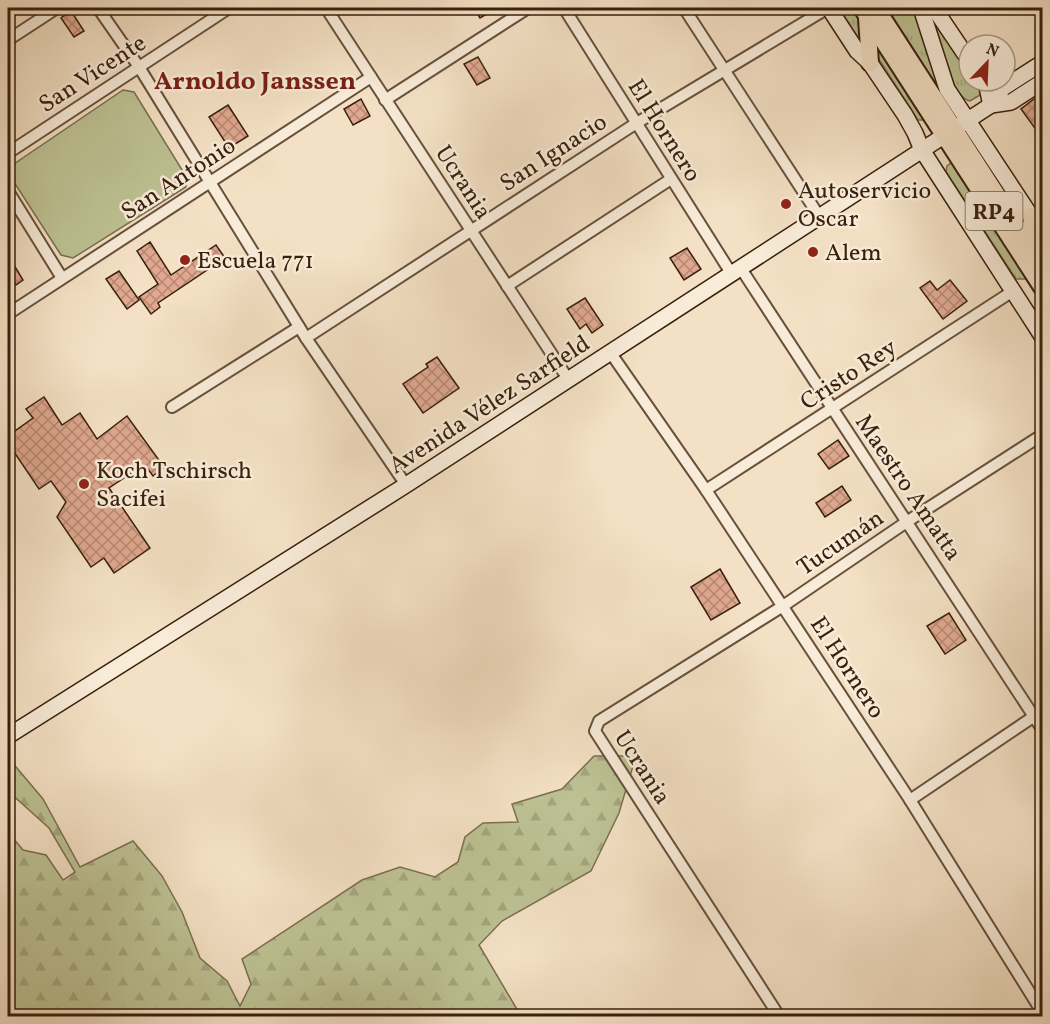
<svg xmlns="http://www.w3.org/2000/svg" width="1050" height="1024" viewBox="0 0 1050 1024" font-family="Vollkorn,serif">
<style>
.grass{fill:url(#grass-tufts);stroke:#7a7050;stroke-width:1.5}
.forest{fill:url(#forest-firs);stroke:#7a7050;stroke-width:1.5}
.park{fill:#bdc294;stroke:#7a7050;stroke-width:1.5}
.building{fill:url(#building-cross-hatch);stroke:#381f0d;stroke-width:1.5}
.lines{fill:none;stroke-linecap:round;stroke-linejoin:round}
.minor-casing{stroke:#67503b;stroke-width:14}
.secondary-casing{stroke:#381f0d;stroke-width:18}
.primary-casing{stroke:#381f0d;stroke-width:20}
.minor{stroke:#f8ecd9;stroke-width:10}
.secondary{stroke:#f8ecd9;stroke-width:15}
.primary{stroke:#f4e1c5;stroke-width:16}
.poi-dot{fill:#8f2418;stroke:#f8ecd9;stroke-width:2}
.labels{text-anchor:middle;stroke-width:5;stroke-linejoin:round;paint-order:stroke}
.shield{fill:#f8ecd9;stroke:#725c4a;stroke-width:1.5}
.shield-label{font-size:22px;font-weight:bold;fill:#381f0d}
.street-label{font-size:24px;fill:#381f0d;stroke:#f8ecd9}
.poi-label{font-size:24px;fill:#381f0d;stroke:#f8ecd9;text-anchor:start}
.neighbourhood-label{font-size:26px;font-weight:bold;fill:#7a1f14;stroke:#f8ecd9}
</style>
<defs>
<pattern id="grass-tufts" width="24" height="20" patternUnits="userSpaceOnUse" patternTransform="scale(1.5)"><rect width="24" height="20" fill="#bdc294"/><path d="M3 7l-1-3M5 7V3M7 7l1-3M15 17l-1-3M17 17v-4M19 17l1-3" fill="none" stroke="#a3a67e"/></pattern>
<pattern id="forest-firs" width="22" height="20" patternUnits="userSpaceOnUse" patternTransform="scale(1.5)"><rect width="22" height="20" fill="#bdc294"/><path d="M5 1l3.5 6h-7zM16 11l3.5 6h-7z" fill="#a3a67e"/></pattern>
<pattern id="building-cross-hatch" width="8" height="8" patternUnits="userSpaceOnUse" patternTransform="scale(1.5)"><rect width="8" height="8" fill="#dfa88f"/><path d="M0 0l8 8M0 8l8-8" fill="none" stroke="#b68873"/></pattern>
</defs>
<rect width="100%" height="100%" fill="#f4e1c5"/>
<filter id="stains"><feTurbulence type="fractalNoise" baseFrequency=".00333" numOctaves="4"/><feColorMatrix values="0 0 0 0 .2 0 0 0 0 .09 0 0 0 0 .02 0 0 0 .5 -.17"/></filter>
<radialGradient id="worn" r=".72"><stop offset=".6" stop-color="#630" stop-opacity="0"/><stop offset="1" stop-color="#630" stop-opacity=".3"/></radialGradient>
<g class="grass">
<polygon points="836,8 857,8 861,14 864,48"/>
<polygon points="881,8 913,8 942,92 941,95"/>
<path d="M930 12 969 72V81H975L982 94 970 101C951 98 934 32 928 13Z"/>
<polygon points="873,37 925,118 923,120 918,120 878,58"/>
<polygon points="951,163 957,166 1042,297 1042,304 1026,279 1016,279 946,172 947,166"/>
</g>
<polygon class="forest" points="594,756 636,756 619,813 591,871 502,921 479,945 521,1016 8,1016 8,832 23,850 46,855 63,880 75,872 49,828 8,791 8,761 11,761 43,799 80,867 133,841 162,876 182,912 200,958 227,981 240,1006 251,984 242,959 362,880 400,867 435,877 458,862 465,837 483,823 518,822 512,804 562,789"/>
<polygon class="park" points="123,90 134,92 187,178 186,187 73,258 61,255 10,176 14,164"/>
<g class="building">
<polygon points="474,8 497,8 480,18"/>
<polygon points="71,11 84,31 74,37 61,18"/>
<polygon points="478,57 490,78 477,85 464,64"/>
<polygon points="1042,93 1042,138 1021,109"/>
<polygon points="361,99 370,116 353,125 344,109"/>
<polygon points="228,105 248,136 229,148 209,117"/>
<polygon points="150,242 171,275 216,245 225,258 158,303 160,307 151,314 139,297 158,284 137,251"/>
<polygon points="687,248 701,269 684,280 670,258"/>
<polygon points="8,255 23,280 16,285 14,282 8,286"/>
<polygon points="119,271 139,300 127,309 106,279"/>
<polygon points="950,280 967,301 943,319 920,288 930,281 937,290"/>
<polygon points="585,298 603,325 592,333 586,324 580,329 567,309"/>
<polygon points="437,357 459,388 423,413 403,384 428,367 426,364"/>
<polygon points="44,397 62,425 80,413 97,439 127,416 164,467 153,476 148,469 140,475 136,470 109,488 150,548 114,573 104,558 91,567 57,517 66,502 51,481 39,489 8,443 8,436 33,418 26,409"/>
<polygon points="838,440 849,456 829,469 818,454"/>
<polygon points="842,486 851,500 825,517 816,503"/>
<polygon points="720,569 740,603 711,620 691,587"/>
<polygon points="949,613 966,640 945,654 927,626"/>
</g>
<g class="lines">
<defs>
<g id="minor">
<polyline points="98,8 139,67 306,338 406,485"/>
<polyline points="326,8 568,379"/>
<polyline points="564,8 731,273"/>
<polyline points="684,8 819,216"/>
<polyline points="8,40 57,8"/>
<polyline points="385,100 528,8"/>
<polyline points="8,153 229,8"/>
<polyline points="8,191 62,278"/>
<polyline points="740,267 1042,729"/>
<polyline points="507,286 671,179"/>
<polyline points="8,314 371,77"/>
<polyline points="306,338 635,124 828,8"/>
<polyline points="610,352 706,490 910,800 1042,1012"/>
<polyline points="172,407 299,327"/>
<polyline points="706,490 1013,291"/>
<polyline points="910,800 1042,711"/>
<polyline points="779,1016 595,731 599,721 783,606 908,521 1042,435"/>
</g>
<g id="secondary">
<polyline points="829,8 857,51 870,63 905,115 915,133 922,150 1042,336"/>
<polyline points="921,8 947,89 1042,233"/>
<polyline points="934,8 969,60"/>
<polyline points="983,81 987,87 991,105"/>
<polyline points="991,105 1011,102 1042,82"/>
<polyline points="8,736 406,485 916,154 991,105 1003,88 1042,63"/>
</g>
<g id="primary">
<polyline points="862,8 1042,287"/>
<polyline points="876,8 1042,265"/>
<polyline points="867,18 870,63"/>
<polyline points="1031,216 1036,249"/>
</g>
</defs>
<use href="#minor" class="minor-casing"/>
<use href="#secondary" class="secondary-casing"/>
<use href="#primary" class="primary-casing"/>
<use href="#minor" class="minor"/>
<use href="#secondary" class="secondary"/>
<use href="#primary" class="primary"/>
</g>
<g class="poi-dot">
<circle cx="786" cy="204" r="6"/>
<circle cx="813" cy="252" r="6"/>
<circle cx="185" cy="260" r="6"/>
<circle cx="84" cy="484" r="6"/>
</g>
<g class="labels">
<rect class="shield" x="965.5" y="192" width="57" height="38" rx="4.5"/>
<g class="shield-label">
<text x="994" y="219">RP4</text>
</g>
<g class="street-label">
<text transform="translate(92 73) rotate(-33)" y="8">San Vicente</text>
<text transform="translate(665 130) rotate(58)" y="8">El Hornero</text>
<text transform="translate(553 152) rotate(-33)" y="8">San Ignacio</text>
<text transform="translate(178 178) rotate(-33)" y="8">San Antonio</text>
<text transform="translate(464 182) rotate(57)" y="8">Ucrania</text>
<text transform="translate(848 374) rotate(-33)" y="8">Cristo Rey</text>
<text transform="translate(489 404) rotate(-33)" y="8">Avenida Vélez Sarfield</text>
<text transform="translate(909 487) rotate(56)" y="8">Maestro Amatta</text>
<text transform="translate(840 542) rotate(-34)" y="8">Tucumán</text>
<text transform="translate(848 667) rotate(57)" y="8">El Hornero</text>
<text transform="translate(643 767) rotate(57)" y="8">Ucrania</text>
</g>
<g class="poi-label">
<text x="798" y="198">Autoservicio<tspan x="798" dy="28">Oscar</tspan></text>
<text x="825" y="260">Alem</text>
<text x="197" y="268">Escuela 771</text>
<text x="96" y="478">Koch Tschirsch<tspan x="96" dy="28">Sacifei</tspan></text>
</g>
<g class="neighbourhood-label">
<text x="255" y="89">Arnoldo Janssen</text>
</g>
</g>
<rect width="1050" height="1024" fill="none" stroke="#f4e1c5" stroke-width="30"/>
<rect x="9" y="9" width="1032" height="1006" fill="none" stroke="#381f0d" stroke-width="3"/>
<rect x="15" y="15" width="1020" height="994" fill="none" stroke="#381f0d" stroke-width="1.5"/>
<g transform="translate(987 63) rotate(23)"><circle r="28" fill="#f8ecd9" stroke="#ab9a87" stroke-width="1.5"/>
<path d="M0-4.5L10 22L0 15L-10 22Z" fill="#8f2418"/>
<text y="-9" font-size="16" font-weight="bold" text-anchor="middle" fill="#381f0d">N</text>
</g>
<rect width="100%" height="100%" filter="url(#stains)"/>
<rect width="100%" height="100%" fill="url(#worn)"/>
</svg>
